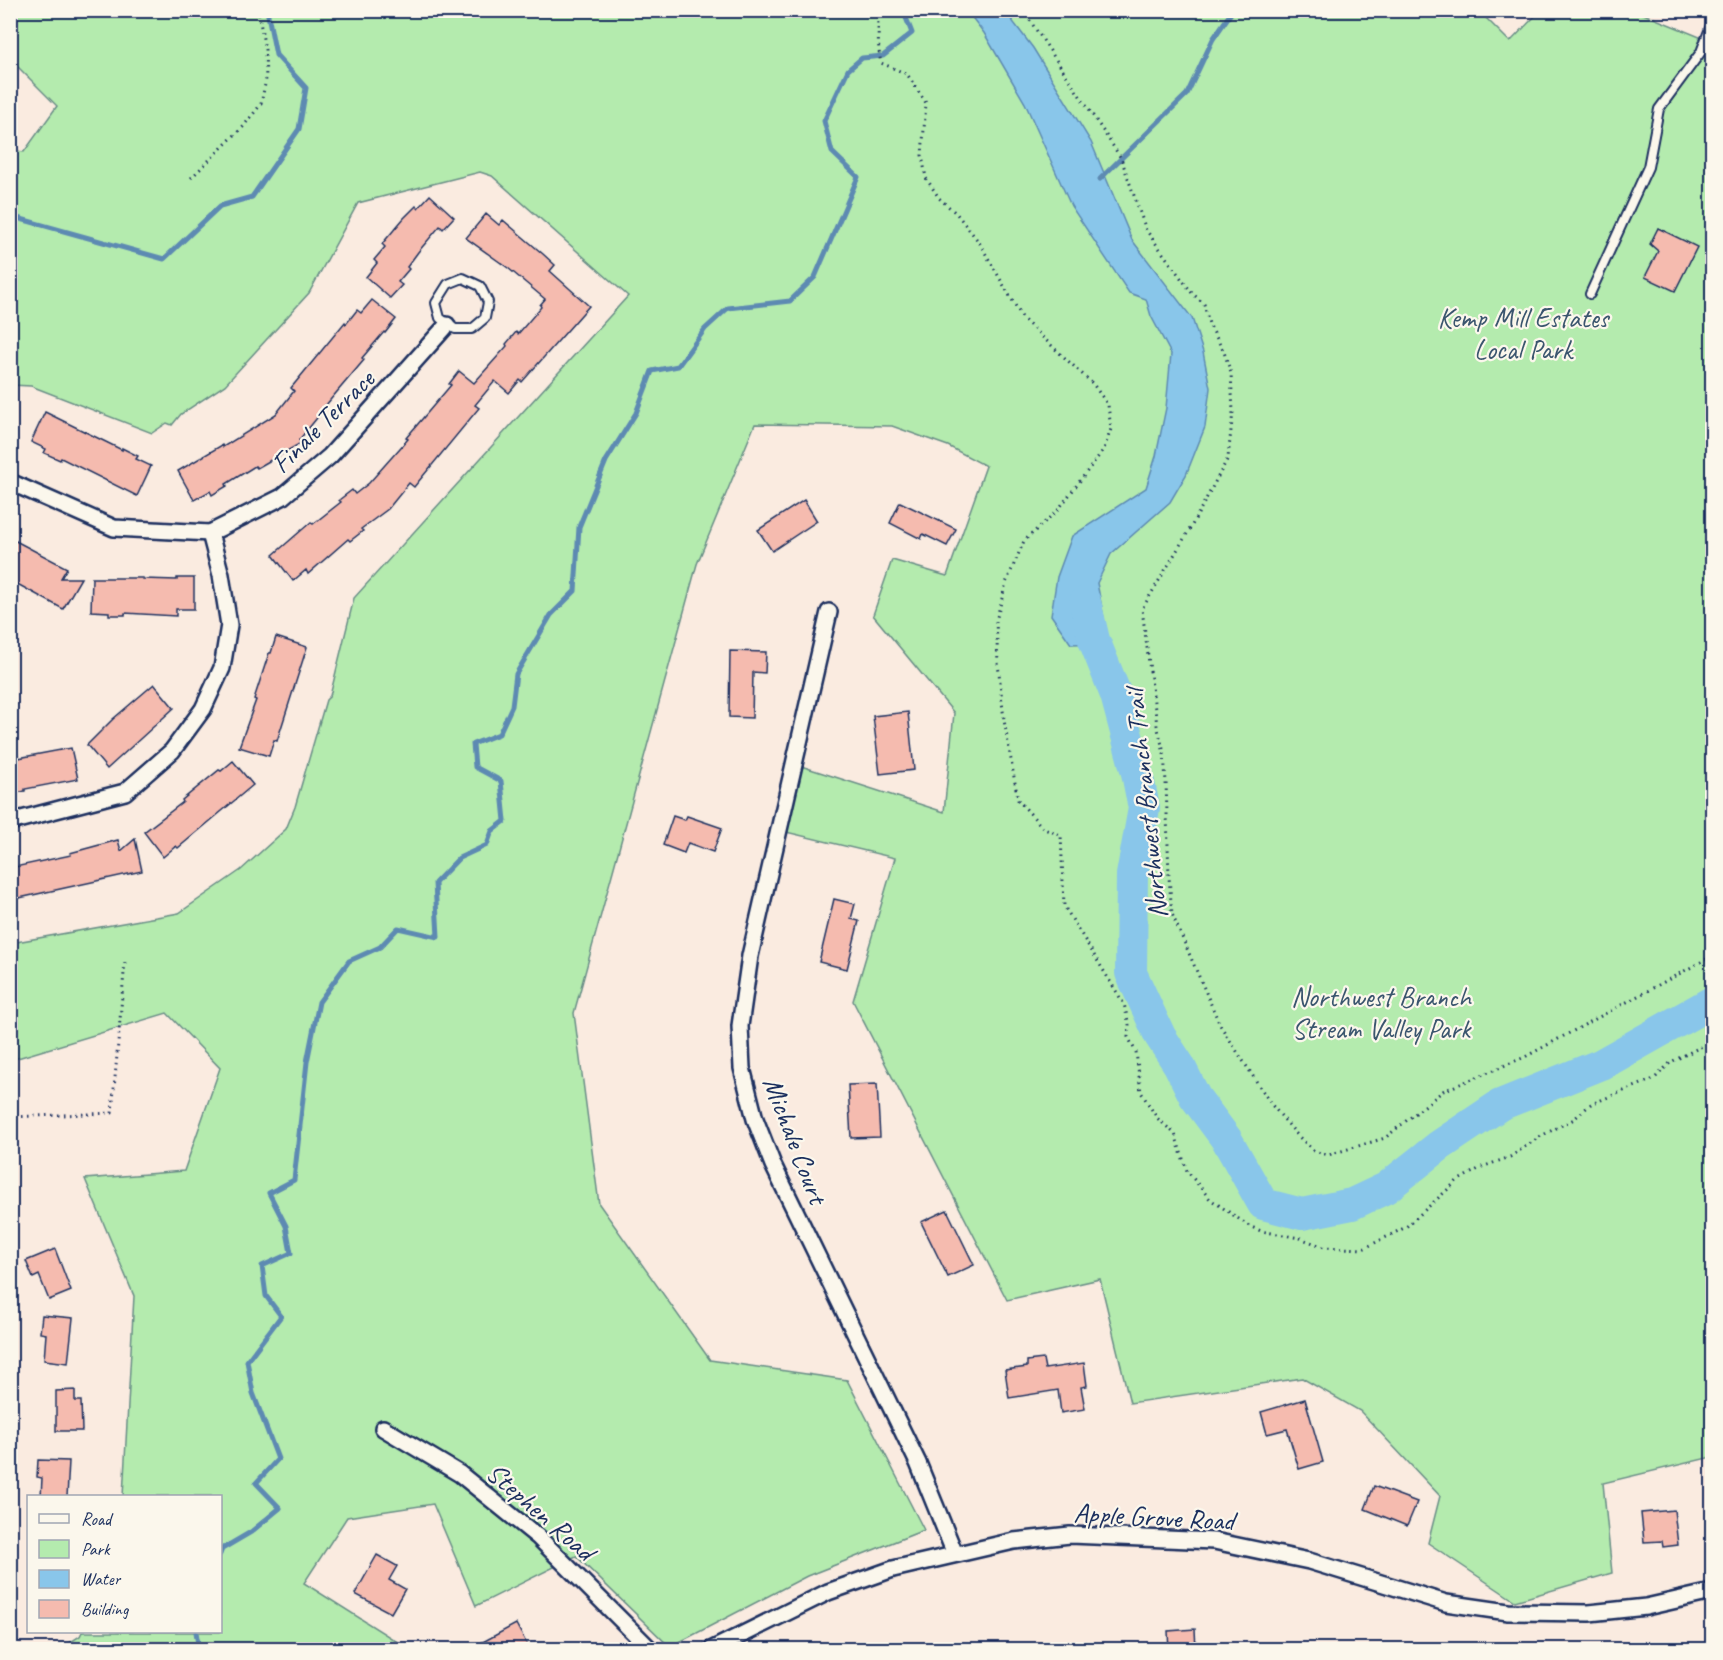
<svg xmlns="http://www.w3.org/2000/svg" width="1723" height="1660" viewBox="0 0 1723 1660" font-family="Caveat,sans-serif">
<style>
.green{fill:#b4ebae;stroke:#688d86;stroke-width:1.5}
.water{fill:#89c6ea;stroke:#5d8ab2;stroke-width:1.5}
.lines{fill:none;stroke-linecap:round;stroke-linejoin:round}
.stream{stroke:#5d8ab2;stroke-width:5}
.river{stroke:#89c6ea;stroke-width:32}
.building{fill:#f5bbaf;stroke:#1b2f5e;stroke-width:1.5}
.service-casing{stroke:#1b2f5e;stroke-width:12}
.minor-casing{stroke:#1b2f5e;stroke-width:20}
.path{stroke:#1b2f5e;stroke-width:3;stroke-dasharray:1.5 4.5;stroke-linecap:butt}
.service{stroke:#fbf7ec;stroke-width:8}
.minor{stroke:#fbf7ec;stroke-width:15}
.labels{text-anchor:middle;stroke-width:4.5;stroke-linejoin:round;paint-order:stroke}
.park-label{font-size:28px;fill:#3a556e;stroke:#fbf7ec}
.street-label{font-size:28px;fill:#1b2f5e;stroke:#fbf7ec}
</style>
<rect width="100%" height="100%" fill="#faebe0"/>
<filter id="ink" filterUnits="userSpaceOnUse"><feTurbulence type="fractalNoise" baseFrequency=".0167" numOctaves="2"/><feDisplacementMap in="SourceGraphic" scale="12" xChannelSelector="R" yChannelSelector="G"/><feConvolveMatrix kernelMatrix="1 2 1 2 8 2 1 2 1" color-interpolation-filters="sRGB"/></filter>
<g filter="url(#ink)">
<polygon class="green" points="1478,10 1510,42 1540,11 1634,10 1712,42 1712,1457 1603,1483 1612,1573 1515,1601 1428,1543 1440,1496 1360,1411 1302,1378 1130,1403 1100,1279 1007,1300 853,1001 895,858 786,832 801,766 944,812 954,713 873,615 892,560 947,576 986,466 948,446 892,426 755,424 697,564 574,1013 599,1204 710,1360 847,1380 924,1530 807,1576 670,1647 576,1556 476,1606 433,1504 347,1517 304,1583 404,1646 400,1649 60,1649 80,1636 82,1632 220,1632 220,1496 123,1496 134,1296 85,1179 184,1171 220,1068 167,1013 11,1060 11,943 179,913 241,870 286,829 295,807 326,700 330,696 354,598 628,296 492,176 480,172 358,203 309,293 225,385 181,414 172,425 167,423 152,433 31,386 11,385 11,150 24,152 57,106 11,60 11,11"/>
<polygon class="water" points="967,11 1005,11 1033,48 1091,142 1132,240 1192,318 1203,352 1210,388 1205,427 1186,475 1170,502 1111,554 1097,583 1109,643 1071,644 1051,615 1057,577 1072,536 1146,488 1156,456 1166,408 1171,354 1151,316 1146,299 1129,293 1071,206 1025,103 984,33"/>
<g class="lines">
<g class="stream">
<polyline points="1100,179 1187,94 1213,39 1233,10"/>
<polyline points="10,216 164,259 220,206 252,197 299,129 306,88 276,55 267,10"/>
<polyline points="220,1554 222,1549 251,1532 280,1508 256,1483 278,1459 253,1393 247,1361 281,1316 266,1296 262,1266 291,1253 286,1226 269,1193 294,1180 307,1062 319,1002 349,961 380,947 398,928 438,937 435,883 459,858 487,845 492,831 505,821 501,781 475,767 473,744 499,734 512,706 516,674 551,615 575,591 579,527 606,461 636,413 652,371 678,366 705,329 728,308 790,301 815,277 858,177 832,152 824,121 848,70 862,58 883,56 912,33 903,10"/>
<polyline points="196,1632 199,1650"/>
</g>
<polyline class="river" points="1085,602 1094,640 1116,695 1137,773 1144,808 1132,875 1131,973 1160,1036 1179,1065 1195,1097 1227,1140 1263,1204 1302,1214 1352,1204 1386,1188 1439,1146 1500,1105 1602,1064 1712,1002"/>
</g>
<g class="building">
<polygon points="430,195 454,217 443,229 440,226 418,252 407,267 409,269 398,282 402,285 390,298 366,277 377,263 374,260 385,247 382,244 404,218 416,206 418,208"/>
<polygon points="486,214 499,225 503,220 543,254 555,265 550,271 589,306 522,382 520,380 509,393 495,381 475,405 479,408 414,487 409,483 388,509 361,529 363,531 350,541 348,539 308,574 306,570 293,581 273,555 311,522 313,524 341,502 339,500 352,490 355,494 369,483 408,439 406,438 451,385 449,384 459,371 474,383 507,346 506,344 516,332 518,334 541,307 540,305 545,299 508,268 466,238"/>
<polygon points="1658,228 1697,247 1675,291 1645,277 1658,251 1650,244"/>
<polygon points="372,300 396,319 385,333 384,332 362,358 364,360 320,412 321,413 299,440 301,443 257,468 255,466 226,484 227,486 212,495 210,491 194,500 178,471 222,445 223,447 276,414 294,391 291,388 345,322 346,324 357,310 361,313"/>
<polygon points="45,412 122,450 122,448 138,456 136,459 151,466 137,496 61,458 60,460 44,453 46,449 31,442"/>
<polygon points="804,500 817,521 772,551 758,530"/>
<polygon points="900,502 956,529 947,546 923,534 921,539 890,523"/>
<polygon points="10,538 67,568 61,578 81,578 63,609 10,580"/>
<polygon points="92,578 143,578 143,579 177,580 177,578 194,578 194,609 176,609 176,616 125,613 125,615 109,615 109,612 91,611"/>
<polygon points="276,637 307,647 277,741 274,740 269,756 239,747 256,700 254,699 269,653 271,653"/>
<polygon points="730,651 766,652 765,673 753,672 752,718 729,717"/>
<polygon points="154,684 174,708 107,769 87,745 113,719"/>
<polygon points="908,712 914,770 880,774 873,716"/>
<polygon points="71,748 78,779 25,789 25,791 10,795 10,751 17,751 18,758"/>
<polygon points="233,761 253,785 178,848 176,846 163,857 144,832 183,802 182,800 219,770 221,771"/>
<polygon points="673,816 685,820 687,816 722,828 713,852 688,843 684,853 663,845"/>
<polygon points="135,839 142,871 10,900 10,868 71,855 70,853 118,840 121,851"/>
<polygon points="834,899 855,904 851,919 859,921 847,969 819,962"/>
<polygon points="877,1084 880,1137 851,1138 848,1085"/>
<polygon points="947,1210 974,1265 948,1277 921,1222"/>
<polygon points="55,1249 71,1291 49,1300 39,1275 33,1278 26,1261"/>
<polygon points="42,1315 73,1318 68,1363 44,1360 46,1334 40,1333"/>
<polygon points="1043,1359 1045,1369 1084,1363 1087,1386 1081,1387 1085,1409 1061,1413 1058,1390 1009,1398 1005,1370 1027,1367 1027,1361"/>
<polygon points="75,1390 75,1401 81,1401 82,1431 56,1431 56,1391"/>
<polygon points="1305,1399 1323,1462 1299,1469 1287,1429 1267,1434 1261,1412"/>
<polygon points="38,1460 69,1461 67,1497 41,1497 42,1478 37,1477"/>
<polygon points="1374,1486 1417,1502 1407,1526 1365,1509"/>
<polygon points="1674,1510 1678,1545 1663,1547 1662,1541 1644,1542 1641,1513"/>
<polygon points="377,1555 397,1566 389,1580 405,1589 391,1613 355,1594"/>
<polygon points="516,1624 530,1650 468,1650"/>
<polygon points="1195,1629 1196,1650 1169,1650 1168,1631"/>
</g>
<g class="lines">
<defs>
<g id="service">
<polygon points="463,278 480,286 488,302 485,318 472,329 455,329 440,318 436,303 448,284"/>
<polyline points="1590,294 1648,167 1659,109 1701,52 1712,23"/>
</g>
<g id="minor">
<polyline points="10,482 114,528 210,533 282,497 330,456 447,325"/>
<polyline points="829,612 750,956 740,1026 742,1068 755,1119 773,1165 918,1463 955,1554"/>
<polyline points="10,822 125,792 172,751 203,709 222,668 229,625 221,575 210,533"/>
<polyline points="383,1428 460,1474 538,1537 651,1650"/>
<polyline points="711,1650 828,1592 893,1569 1014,1541 1070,1535 1214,1541 1309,1561 1446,1603 1508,1612 1589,1613 1646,1607 1712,1592"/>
</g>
</defs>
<use href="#service" class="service-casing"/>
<use href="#minor" class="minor-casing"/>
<g class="path">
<path d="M877 10C879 28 877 45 881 63L907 74 926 103 922 155 926 178 939 198 956 213 979 242 1023 319 1093 384 1108 405 1111 429 1104 449 1058 510 1024 541 1006 583 996 621 998 663 1004 720 1018 800 1044 829 1061 835 1064 906 1124 1004 1129 1025 1128 1037 1136 1052 1141 1092 1157 1118 1175 1134 1187 1171 1210 1199 1249 1226 1261 1231 1300 1238 1324 1247 1363 1249 1406 1227 1457 1181 1482 1167 1510 1157 1541 1136 1574 1119 1591 1104 1654 1079 1671 1062 1712 1041"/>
<polyline points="1023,10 1121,158 1146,230 1192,293 1204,304 1209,324 1224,352 1231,373 1233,412 1228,458 1191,527 1142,609 1157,725 1164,753 1166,782 1169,877 1172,914 1220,1025 1271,1104 1298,1136 1314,1151 1328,1155 1385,1138 1443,1091 1525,1057 1712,956"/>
<polyline points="191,178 243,127 261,104 266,79 265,50 258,10"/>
<polyline points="10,1117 112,1113 125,961"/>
</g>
<use href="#service" class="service"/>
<use href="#minor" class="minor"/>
</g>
</g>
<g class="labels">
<g class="park-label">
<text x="1523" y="327">Kemp Mill Estates<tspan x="1523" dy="32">Local Park</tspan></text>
<text x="1381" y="1006">Northwest Branch<tspan x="1381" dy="32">Stream Valley Park</tspan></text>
</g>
<g class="street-label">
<text transform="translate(322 421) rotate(-45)" y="10">Finale Terrace</text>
<text transform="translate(1145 804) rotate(-96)" y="10">Northwest Branch Trail</text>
<text transform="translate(796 1140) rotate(69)" y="10">Michale Court</text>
<text transform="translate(541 1511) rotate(41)" y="10">Stephen Road</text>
<text transform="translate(1154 1516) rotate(3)" y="10">Apple Grove Road</text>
</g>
</g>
<rect width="1723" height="1660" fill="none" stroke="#fbf7ec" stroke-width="36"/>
<rect x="18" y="18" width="1687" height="1624" fill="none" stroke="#1b2f5e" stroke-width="2" filter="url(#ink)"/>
<rect x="27" y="1495" width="195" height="138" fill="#fbf7ec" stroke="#a1a7b3" stroke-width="1.5"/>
<rect x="39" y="1514" width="30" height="9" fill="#fbf7ec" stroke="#a1a7b3" stroke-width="1.5"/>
<text x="81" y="1525" font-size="18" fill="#1b2f5e">Road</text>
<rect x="39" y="1540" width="30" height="18" fill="#b4ebae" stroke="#a1a7b3" stroke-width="1.5"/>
<text x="81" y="1555" font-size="18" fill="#1b2f5e">Park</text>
<rect x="39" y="1570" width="30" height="18" fill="#89c6ea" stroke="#a1a7b3" stroke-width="1.5"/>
<text x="81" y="1585" font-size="18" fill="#1b2f5e">Water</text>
<rect x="39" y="1600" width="30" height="18" fill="#f5bbaf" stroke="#a1a7b3" stroke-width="1.5"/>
<text x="81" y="1615" font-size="18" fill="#1b2f5e">Building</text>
</svg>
